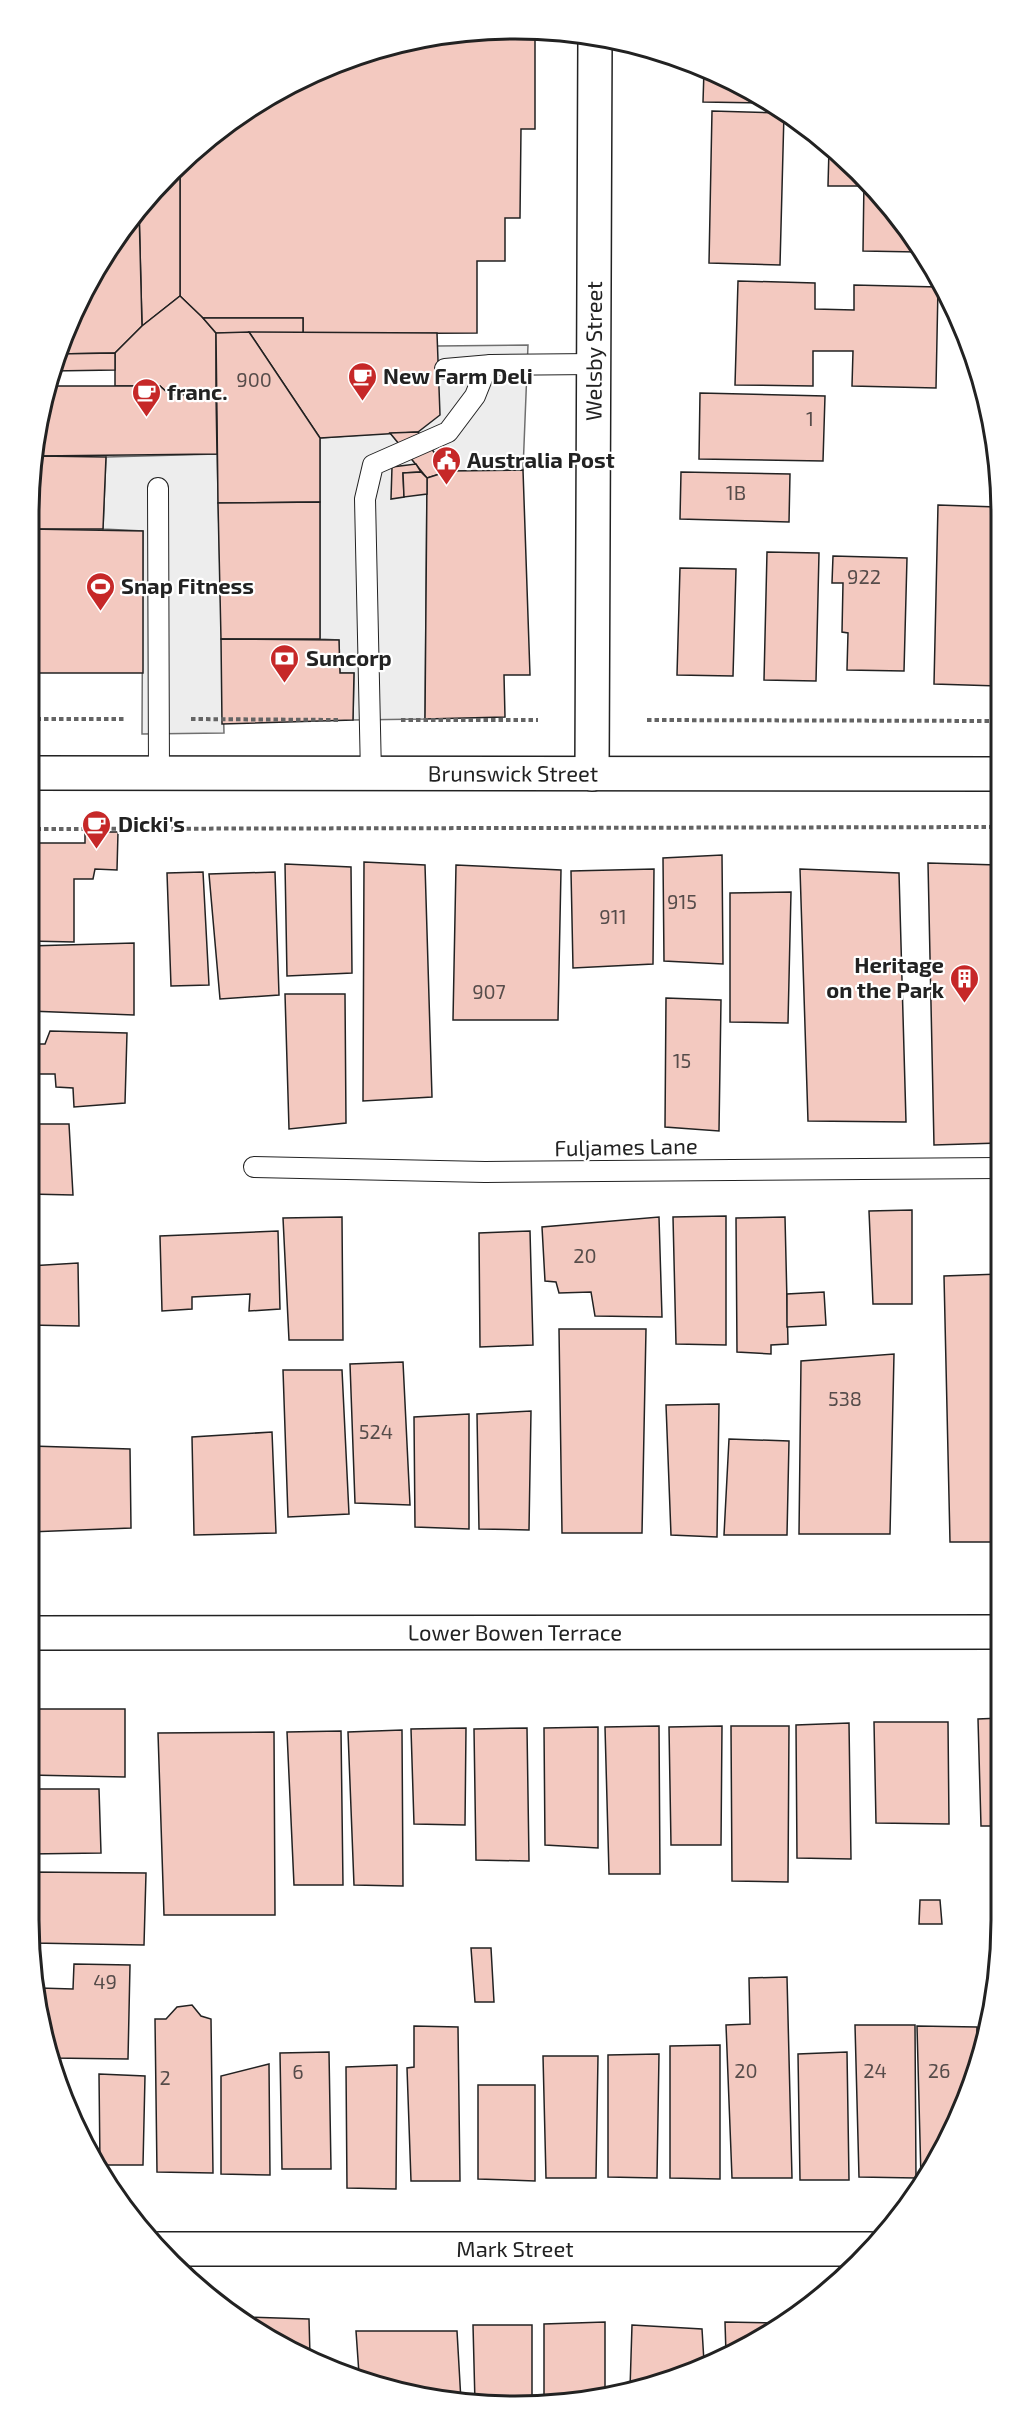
<svg xmlns="http://www.w3.org/2000/svg" width="1030" height="2435" viewBox="0 0 1030 2435" font-family="'Exo 2',sans-serif">
<style>
.parking{fill:#ededed;stroke:#6f6f6f;stroke-width:1.5}
.building{fill:#f3c9c0;stroke:#222;stroke-width:1.5}
.lines{fill:none;stroke-linecap:round;stroke-linejoin:round}
.lane-casing{stroke:#222;stroke-width:22}
.street-casing{stroke:#222;stroke-width:36}
.secondary-casing{stroke:#222;stroke-width:36}
.path{stroke:#646464;stroke-width:4;stroke-dasharray:4.5 3;stroke-linecap:butt}
.lane{stroke:#fff;stroke-width:20}
.street{stroke:#fff;stroke-width:33}
.secondary{stroke:#fff;stroke-width:33}
.labels{text-anchor:middle;stroke-width:4.5;stroke-linejoin:round;paint-order:stroke}
.number-label{font-size:20px;fill:#564c4a}
.street-label{font-size:22px;fill:#222;stroke:#fff}
.poi-label{font-size:22px;font-weight:bold;fill:#222;stroke:#fff;text-anchor:start}
.rim{fill:none;stroke:#222;stroke-width:3}
</style>
<rect width="100%" height="100%" fill="#fff"/>
<g class="parking">
<polygon points="528,345 523,470 449,471 418,432 437,346"/>
<polygon points="390,433 427,478 425,719 353,720 354,673 340,673 339,640 320,639 320,438"/>
<polygon points="217,454 224,733 142,734 143,531 103,529 106,457"/>
</g>
<g class="building">
<polygon points="484,30 535,31 535,129 521,129 520,218 505,218 505,261 477,261 477,333 303,334 303,318 203,318 180,296 180,166 219,129 300,79 389,45"/>
<polygon points="704,70 770,103 703,102"/>
<polygon points="712,111 784,113 780,265 709,263"/>
<polygon points="829,149 858,175 858,186 828,186"/>
<polygon points="180,166 180,296 142,326 139,209 149,194"/>
<polygon points="864,180 881,194 917,252 863,251"/>
<polygon points="139,209 142,326 115,353 56,354 94,271"/>
<polygon points="738,281 815,283 815,309 854,310 854,285 938,287 936,388 852,386 853,351 813,351 813,386 735,385"/>
<polygon points="180,296 203,318 216,333 216,395 170,395 160,386 115,386 115,353 142,326"/>
<polygon points="203,318 303,318 303,334 216,333"/>
<polygon points="249,332 437,333 440,415 418,432 320,438"/>
<polygon points="249,332 320,438 320,502 218,503 216,333"/>
<polygon points="115,353 115,370 52,371 56,354"/>
<polygon points="50,386 160,386 170,395 216,395 217,454 38,456"/>
<polygon points="700,393 825,396 823,461 699,459"/>
<polygon points="418,432 449,471 427,478 390,433"/>
<polygon points="38,456 106,457 103,529 29,529 29,515"/>
<polygon points="416,464 421,472 403,473 404,497 391,499 392,467"/>
<polygon points="523,470 530,675 504,675 505,717 425,719 427,478 449,471"/>
<polygon points="421,472 427,478 427,494 404,497 403,473"/>
<polygon points="681,472 790,474 789,522 680,519"/>
<polygon points="320,502 320,639 221,639 218,503"/>
<polygon points="938,505 997,507 998,686 934,684"/>
<polygon points="29,529 143,531 143,673 29,673"/>
<polygon points="767,552 819,553 816,681 764,680"/>
<polygon points="833,556 907,558 904,671 847,670 848,633 842,632 843,583 832,583"/>
<polygon points="680,568 736,569 733,676 677,675"/>
<polygon points="221,639 339,640 340,673 354,673 353,720 222,724"/>
<polygon points="29,822 37,822 37,843 85,843 85,832 118,832 117,870 95,869 93,879 74,879 74,942 29,941"/>
<polygon points="722,855 723,964 664,961 663,858"/>
<polygon points="364,862 425,865 432,1097 363,1101"/>
<polygon points="928,863 998,865 999,1143 934,1145"/>
<polygon points="285,864 351,867 352,973 287,976"/>
<polygon points="456,865 561,870 558,1020 453,1020"/>
<polygon points="654,869 653,964 573,968 571,871"/>
<polygon points="800,869 899,873 906,1122 808,1121"/>
<polygon points="203,872 209,985 171,986 167,873"/>
<polygon points="275,872 279,995 220,999 209,874"/>
<polygon points="791,892 788,1023 730,1022 730,893"/>
<polygon points="134,943 134,1015 29,1011 29,946"/>
<polygon points="285,994 345,994 346,1123 289,1129"/>
<polygon points="666,998 721,1000 719,1131 665,1127"/>
<polygon points="50,1031 127,1033 125,1103 74,1107 73,1088 56,1087 55,1074 35,1074 35,1104 29,1104 29,1044 45,1044"/>
<polygon points="29,1124 69,1124 73,1195 29,1194"/>
<polygon points="912,1210 912,1304 873,1304 869,1211"/>
<polygon points="726,1216 726,1345 676,1344 673,1217"/>
<polygon points="342,1217 343,1340 289,1340 283,1218"/>
<polygon points="659,1217 662,1317 595,1316 591,1292 559,1293 556,1282 545,1281 542,1227"/>
<polygon points="785,1217 788,1344 771,1345 771,1354 737,1352 736,1218"/>
<polygon points="278,1231 280,1309 249,1311 250,1294 192,1297 192,1309 162,1311 160,1236"/>
<polygon points="530,1231 533,1345 480,1347 479,1233"/>
<polygon points="78,1263 79,1326 29,1325 29,1266"/>
<polygon points="1000,1274 1000,1542 950,1542 944,1276"/>
<polygon points="824,1292 826,1325 787,1327 787,1294"/>
<polygon points="559,1329 646,1329 642,1533 562,1533"/>
<polygon points="29,1349 34,1349 31,1446 130,1449 131,1528 29,1532"/>
<polygon points="894,1354 890,1534 799,1534 801,1361"/>
<polygon points="403,1362 410,1505 355,1503 350,1364"/>
<polygon points="283,1370 342,1370 349,1514 288,1517"/>
<polygon points="719,1404 717,1537 671,1535 666,1405"/>
<polygon points="531,1411 529,1530 479,1529 477,1414"/>
<polygon points="469,1414 469,1529 415,1527 414,1417"/>
<polygon points="272,1432 276,1533 194,1535 192,1437"/>
<polygon points="729,1439 789,1441 787,1535 724,1535"/>
<polygon points="29,1709 125,1709 125,1777 29,1775"/>
<polygon points="1001,1718 1001,1826 981,1826 978,1719"/>
<polygon points="874,1722 948,1722 949,1824 876,1823"/>
<polygon points="849,1723 851,1859 797,1858 796,1725"/>
<polygon points="659,1726 660,1874 609,1874 605,1727"/>
<polygon points="722,1726 721,1845 671,1845 669,1727"/>
<polygon points="731,1726 789,1726 788,1882 732,1881"/>
<polygon points="598,1727 598,1848 545,1845 544,1728"/>
<polygon points="466,1728 465,1825 414,1824 411,1729"/>
<polygon points="527,1728 529,1861 476,1860 474,1729"/>
<polygon points="402,1730 403,1886 354,1885 348,1732"/>
<polygon points="341,1731 343,1885 294,1885 287,1732"/>
<polygon points="274,1732 275,1915 164,1915 158,1733"/>
<polygon points="29,1789 99,1789 101,1853 29,1854"/>
<polygon points="29,1872 146,1873 144,1945 32,1943 28,1920"/>
<polygon points="920,1900 940,1900 942,1924 919,1924"/>
<polygon points="471,1948 491,1948 494,2002 475,2002"/>
<polygon points="74,1964 130,1965 128,2059 51,2058 40,1988 73,1989"/>
<polygon points="787,1977 792,2178 732,2178 726,2025 750,2024 749,1978"/>
<polygon points="192,2005 201,2016 211,2019 213,2173 157,2172 155,2019 166,2019 177,2007"/>
<polygon points="855,2025 915,2025 916,2178 859,2177"/>
<polygon points="414,2026 458,2027 460,2181 411,2181 407,2068 414,2067"/>
<polygon points="917,2026 977,2027 976,2077 936,2163 926,2178 921,2178"/>
<polygon points="720,2045 720,2179 670,2178 670,2046"/>
<polygon points="329,2052 331,2169 282,2169 280,2053"/>
<polygon points="847,2052 849,2180 800,2180 798,2054"/>
<polygon points="659,2054 657,2178 608,2177 608,2055"/>
<polygon points="543,2056 598,2056 596,2178 546,2178"/>
<polygon points="269,2064 270,2175 221,2174 221,2076"/>
<polygon points="397,2065 396,2189 347,2188 346,2067"/>
<polygon points="99,2074 145,2076 143,2165 100,2165"/>
<polygon points="478,2085 535,2085 535,2181 478,2179"/>
<polygon points="242,2317 309,2319 310,2356 272,2341"/>
<polygon points="605,2322 605,2398 544,2404 544,2324"/>
<polygon points="725,2322 780,2323 758,2341 726,2354"/>
<polygon points="473,2325 532,2325 532,2405 515,2406 475,2403"/>
<polygon points="632,2325 702,2329 704,2362 630,2389"/>
<polygon points="356,2331 457,2331 461,2401 420,2397 359,2374"/>
</g>
<g class="lines">
<defs>
<g id="lane">
<polyline points="445,369 491,365"/>
<polyline points="158,488 159,773"/>
<polyline points="371,774 365,499 373,465 448,432 475,396 483,376 491,365 595,364"/>
<polyline points="254,1167 485,1172 999,1168"/>
</g>
<g id="street">
<path id="s1" d="M592 774 595 37"/>
<path id="s2" d="M29 1633 1001 1632"/>
<path id="s3" d="M159 2249H870"/>
</g>
<g id="secondary">
<path id="s4" d="M29 773 998 774"/>
</g>
</defs>
<use href="#lane" class="lane-casing"/>
<use href="#street" class="street-casing"/>
<use href="#secondary" class="secondary-casing"/>
<g class="path">
<polyline points="29,719 126,719"/>
<polyline points="191,719 339,720"/>
<polyline points="401,720 538,720"/>
<polyline points="647,720 998,721"/>
<polyline points="29,829 998,827"/>
</g>
<use href="#lane" class="lane"/>
<use href="#street" class="street"/>
<use href="#secondary" class="secondary"/>
</g>
<defs>
<symbol id="cafe-pin" viewBox="-11 -11 22 30"><path d="M0 17L-7.5 6A9.5 9.5 0 1 1 7.5 6Z" fill="#c62828" stroke="#fff"/><path d="M-5.5-4.5H6V0H3Q3 3.5 0 3.5H-2.5Q-5.5 3.5-5.5 0ZM3-3.2v2h1.7v-2ZM-6 4.5H4V6H-6Z" fill="#fff"/></symbol>
<symbol id="civic-pin" viewBox="-11 -11 22 30"><path d="M0 17L-7.5 6A9.5 9.5 0 1 1 7.5 6Z" fill="#c62828" stroke="#fff"/><path d="M-.6-6.5H3V-4.5H.6V-3L4-1V1h2V6H-6V1h2V-1L-.6-3ZM-1.2 2.5V6h2.4V2.5Z" fill="#fff"/></symbol>
<symbol id="stadium-pin" viewBox="-11 -11 22 30"><path d="M0 17L-7.5 6A9.5 9.5 0 1 1 7.5 6Z" fill="#c62828" stroke="#fff"/><path d="M0-5a6.5 5 0 1 0 0 10a6.5 5 0 1 0 0-10ZM-3.5-1.8h7v3.6h-7Z" fill="#fff"/></symbol>
<symbol id="bank-pin" viewBox="-11 -11 22 30"><path d="M0 17L-7.5 6A9.5 9.5 0 1 1 7.5 6Z" fill="#c62828" stroke="#fff"/><path d="M-6-4H6V4H-6ZM0-2.3a2.3 2.3 0 1 0 0 4.6a2.3 2.3 0 1 0 0-4.6Z" fill="#fff"/></symbol>
<symbol id="building-pin" viewBox="-11 -11 22 30"><path d="M0 17L-7.5 6A9.5 9.5 0 1 1 7.5 6Z" fill="#c62828" stroke="#fff"/><path d="M-4-6H4V6H1V3H-1V6H-4ZM-2.5-4.3h1.7v1.8h-1.7ZM.8-4.3h1.7v1.8H.8ZM-2.5-1h1.7V.8h-1.7ZM.8-1h1.7V.8H.8Z" fill="#fff"/></symbol>
</defs>
<g fill-rule="evenodd">
<use href="#cafe-pin" x="346" y="360" width="33" height="45"/>
<use href="#cafe-pin" x="130" y="376" width="33" height="45"/>
<use href="#civic-pin" x="430" y="444" width="33" height="45"/>
<use href="#stadium-pin" x="84" y="570" width="33" height="45"/>
<use href="#bank-pin" x="268" y="642" width="33" height="45"/>
<use href="#cafe-pin" x="80" y="808" width="33" height="45"/>
<use href="#building-pin" x="948" y="962" width="33" height="45"/>
</g>
<g class="labels">
<g class="number-label">
<text x="254" y="387">900</text>
<text x="810" y="426">1</text>
<text x="736" y="500">1B</text>
<text x="864" y="584">922</text>
<text x="682" y="909">915</text>
<text x="613" y="924">911</text>
<text x="489" y="999">907</text>
<text x="682" y="1068">15</text>
<text x="585" y="1263">20</text>
<text x="845" y="1406">538</text>
<text x="376" y="1439">524</text>
<text x="105" y="1989">49</text>
<text x="746" y="2078">20</text>
<text x="875" y="2078">24</text>
<text x="939" y="2078">26</text>
<text x="298" y="2079">6</text>
<text x="165" y="2085">2</text>
</g>
<g class="street-label">
<text dy="8" stroke="none"><textPath href="#s1" startOffset="423">Welsby Street</textPath></text>
<text dy="8" stroke="none"><textPath href="#s4" startOffset="484">Brunswick Street</textPath></text>
<text transform="translate(626 1147) rotate(-1)" y="8">Fuljames Lane</text>
<text dy="8" stroke="none"><textPath href="#s2" startOffset="486">Lower Bowen Terrace</textPath></text>
<text dy="8" stroke="none"><textPath href="#s3" startOffset="356">Mark Street</textPath></text>
</g>
<g class="poi-label">
<text x="383" y="384">New Farm Deli</text>
<text x="167" y="400">franc.</text>
<text x="467" y="468">Australia Post</text>
<text x="121" y="594">Snap Fitness</text>
<text x="306" y="666">Suncorp</text>
<text x="118" y="832">Dicki's</text>
<text x="944" y="973" text-anchor="end">Heritage<tspan x="944" dy="25">on the Park</tspan></text>
</g>
</g>
<path d="M0 0H1030V2435H0ZM515 39H515A476 476 0 0 1 991 515V1920A476 476 0 0 1 515 2396H515A476 476 0 0 1 39 1920V515A476 476 0 0 1 515 39Z" fill="#fff" fill-rule="evenodd"/>
<path class="rim" d="M515 39H515A476 476 0 0 1 991 515V1920A476 476 0 0 1 515 2396H515A476 476 0 0 1 39 1920V515A476 476 0 0 1 515 39Z"/>
</svg>
